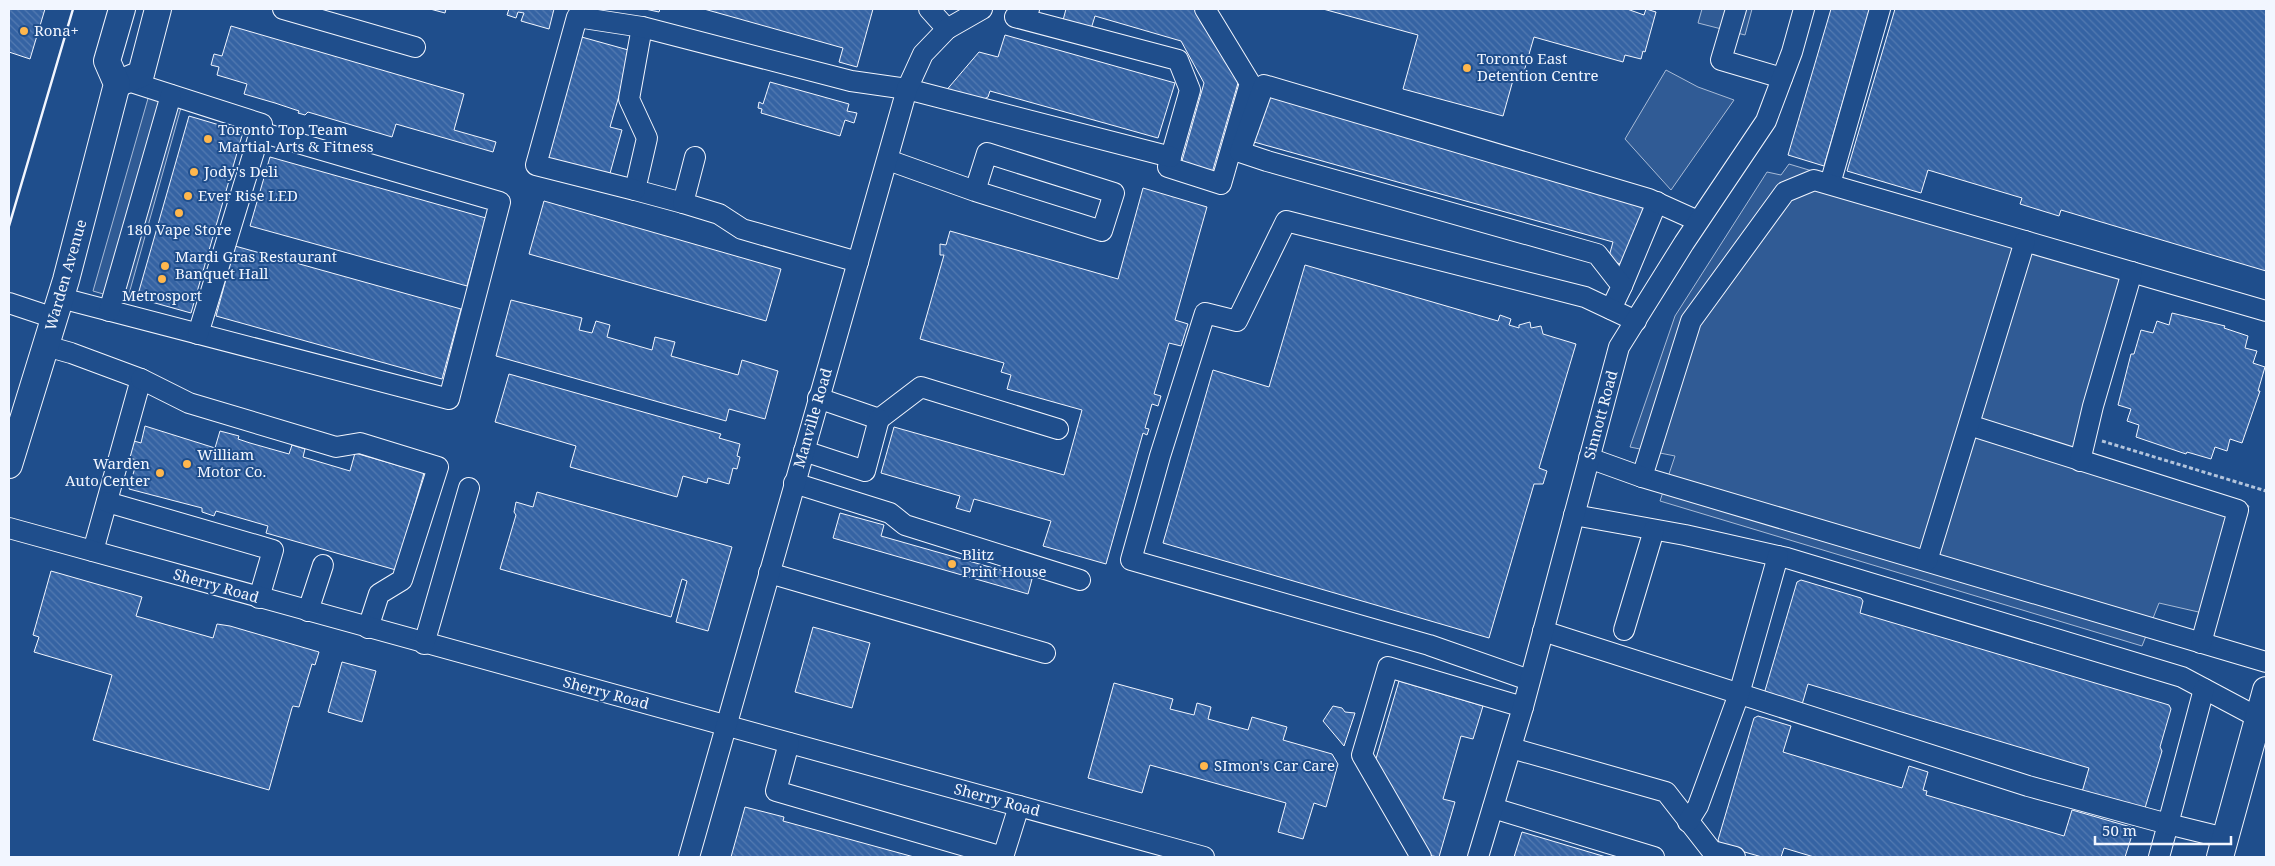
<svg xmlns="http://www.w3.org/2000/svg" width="2275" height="866" viewBox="0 0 2275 866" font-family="'Noto Serif',serif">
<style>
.built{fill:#305b95;stroke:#a8bbd7}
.building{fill:url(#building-back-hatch);stroke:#f2f6ff}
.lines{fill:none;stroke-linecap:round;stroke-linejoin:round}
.minor-casing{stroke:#f2f6ff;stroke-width:22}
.major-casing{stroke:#f2f6ff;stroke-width:28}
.path{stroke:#b3c4dc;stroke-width:3;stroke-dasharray:4 2.5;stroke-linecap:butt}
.minor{stroke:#1f4e8c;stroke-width:20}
.major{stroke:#1f4e8c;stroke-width:26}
.wall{stroke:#f2f6ff;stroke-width:2.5}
.poi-dot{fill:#ffb74d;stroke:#1f4e8c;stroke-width:2}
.labels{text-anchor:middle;stroke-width:4;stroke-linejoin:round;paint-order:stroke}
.poi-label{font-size:15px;fill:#f2f6ff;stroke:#1f4e8c;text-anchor:start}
.street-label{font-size:15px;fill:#f2f6ff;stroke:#1f4e8c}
</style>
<defs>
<pattern id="building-back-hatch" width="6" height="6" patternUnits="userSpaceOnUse" patternTransform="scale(1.25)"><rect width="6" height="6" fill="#3563a3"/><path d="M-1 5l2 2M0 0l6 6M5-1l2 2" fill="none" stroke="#537ab1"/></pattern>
</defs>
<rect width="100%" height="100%" fill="#1f4e8c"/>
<g class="built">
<polygon points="1702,9 1752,9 1745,35 1698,23"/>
<polygon points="1666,70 1698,87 1734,100 1671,190 1625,139"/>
<polygon points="149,95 182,104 127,301 93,291"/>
<polygon points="1789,164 2137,269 2083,459 2249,506 2216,616 2159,603 2142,646 1660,501 1675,456 1630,447 1675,316 1767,172 1781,175"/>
</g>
<g class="building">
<polygon points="9,9 45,9 30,59 9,52"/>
<polygon points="430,9 446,9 445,13"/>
<polygon points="509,9 508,9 554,9 549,29 521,21 524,13 518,12 516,18 507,15"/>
<polygon points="645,9 660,9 659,12"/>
<polygon points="704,9 873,9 857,67 839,62 843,48"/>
<polygon points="1066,9 1197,9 1238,83 1212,173 1180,168 1204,83 1181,41 1095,16 1090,32 1062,24"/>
<polygon points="1323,9 1627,9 1644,15 1646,9 1656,12 1645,52 1643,51 1641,59 1625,55 1623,62 1534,37 1523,75 1515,73 1503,116 1403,89 1418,35"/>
<polygon points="1831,9 1870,9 1824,166 1788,155"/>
<polygon points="1895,9 2266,9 2266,271 2061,210 2059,216 2020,204 2022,198 1928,170 1921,193 1847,171"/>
<polygon points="231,26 464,94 454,130 496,142 493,152 396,124 392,137 308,112 305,115 298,113 299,111 275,103 244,94 247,84 217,75 219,67 211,65 214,54 222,56"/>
<polygon points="1005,35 1175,83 1158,138 990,91 988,97 978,102 944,93 979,52 998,57"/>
<polygon points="578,36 632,51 610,127 622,130 609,177 542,162"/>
<polygon points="770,82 849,104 847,111 857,113 854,123 845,120 840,136 761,113 762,109 758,108 759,102 763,104"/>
<polygon points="1267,96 1645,203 1627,266 1608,260 1613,242 1254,142"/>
<polygon points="189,116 243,132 191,313 137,298"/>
<polygon points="270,157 486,218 467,286 250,226"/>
<polygon points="1143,188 1207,207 1175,320 1188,324 1181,346 1169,343 1154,394 1161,396 1158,406 1152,404 1145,428 1149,429 1147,435 1143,433 1106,564 1043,546 1051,521 974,499 970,512 956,508 960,496 881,473 894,427 1064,475 1082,410 1007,389 1011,375 1001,372 1004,363 920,339 944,255 940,255 940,244 946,245 950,231 1118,279"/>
<polygon points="544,201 781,269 766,321 529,254"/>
<polygon points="235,246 461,309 442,379 216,316"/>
<polygon points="1305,265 1498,321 1500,315 1511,319 1509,325 1519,328 1519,325 1530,322 1531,328 1541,326 1543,334 1576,344 1539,468 1547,471 1543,484 1534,484 1489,638 1163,543 1213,370 1269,387"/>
<polygon points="511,300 582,318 579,330 592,333 596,321 610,325 607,337 652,350 655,337 675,342 671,356 738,375 742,360 778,371 765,419 729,409 726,421 496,356"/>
<polygon points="2172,313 2225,326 2224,328 2248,336 2245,348 2257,351 2253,363 2265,367 2258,391 2260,391 2242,443 2230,439 2227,451 2215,447 2211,459 2187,452 2186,454 2136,437 2139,425 2127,421 2131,409 2118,405 2131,354 2134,354 2141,330 2153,333 2157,321 2169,325"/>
<polygon points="509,374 721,434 719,438 740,444 737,456 740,457 737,469 733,468 729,484 708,478 707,483 683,476 677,497 570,467 576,446 495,422"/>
<polygon points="145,426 215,448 220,431 239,436 238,439 250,443 289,454 292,445 305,449 303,457 350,471 355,453 424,473 396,570 266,533 268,526 216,511 214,516 202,512 202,508 129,489 137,460 129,458 134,441 141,443"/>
<polygon points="537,492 732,547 708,631 676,622 687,581 682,579 671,617 500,569 516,515 514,512 516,502 533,507"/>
<polygon points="840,513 884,525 881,536 1032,579 1028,594 833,538"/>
<polygon points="51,571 142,597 136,616 213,638 217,624 230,626 319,652 315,665 312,664 299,707 293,706 292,708 269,790 93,740 112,675 34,652 39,637 33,635"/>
<polygon points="1801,580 1861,598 1863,601 1860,613 2169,705 2171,709 2160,747 2162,751 2145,808 2082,792 2089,768 1808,684 1801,708 1764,694 1797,582"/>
<polygon points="813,627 870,643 852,708 795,692"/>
<polygon points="342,662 376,671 362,722 328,712"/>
<polygon points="1399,681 1483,706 1473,739 1461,736 1443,799 1455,802 1439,857 1425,855 1375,762"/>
<polygon points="1114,683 1173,699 1170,709 1194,715 1197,703 1211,707 1208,719 1248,730 1252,717 1287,727 1283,740 1332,754 1338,764 1326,807 1314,803 1303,839 1278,832 1286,803 1150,765 1142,793 1088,778"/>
<polygon points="1333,706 1342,708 1345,712 1355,713 1344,746 1323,721"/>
<polygon points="1758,716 1791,726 1783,752 1902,788 1909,766 1928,772 1923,790 1927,791 1926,795 2064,836 2072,810 2131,827 2133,832 2125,857 1814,857 1784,848 1781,857 1762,857 1720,845 1718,840 1754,718"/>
<polygon points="745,807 784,817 783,821 914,857 731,857"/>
<polygon points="1522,832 1549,840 1606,857 1514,857"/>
</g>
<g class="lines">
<defs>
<g id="minor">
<polyline points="283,9 415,47"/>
<polyline points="929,9 947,29"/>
<polyline points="1029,9 1015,17 1178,60 1190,90 1168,167 1221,184 1250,83 1205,9"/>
<polyline points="1736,9 1721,60 1782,78"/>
<polyline points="642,27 629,99 647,138 635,190 683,203"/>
<polyline points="695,157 683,203 719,214 742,229 858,262"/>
<polyline points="888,160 975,191 1102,231 1114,193 987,153 975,191"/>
<polyline points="1830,184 1880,9"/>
<polyline points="635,190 536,165 577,17 642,27 851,81 907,89 1171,157"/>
<polyline points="1622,286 1657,202"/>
<polyline points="61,298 449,399 500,202 260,132 262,124 125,80"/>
<polyline points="9,303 54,318"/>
<polyline points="1611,309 1622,286 1597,254 1267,161 1240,152 1264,85 1649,199 1698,221"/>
<polyline points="109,311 171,95"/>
<polyline points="2266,311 1814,180 1785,192 1691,321 1642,477 2266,662"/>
<polyline points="198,334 260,132"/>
<polyline points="46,346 71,353 141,379 93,551"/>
<polyline points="141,379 189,403 336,447 360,443 438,467 402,580 379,594 368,628"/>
<polyline points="818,398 879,419 921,387 1058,429"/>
<polyline points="1969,425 2238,510 2201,643"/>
<polyline points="804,451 865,471 879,419"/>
<polyline points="1589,458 1642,477"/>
<polyline points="2080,461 2093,406 2132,272"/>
<polyline points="794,483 890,513 905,525 1080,580"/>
<polyline points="107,502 273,550 259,598"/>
<polyline points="1574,515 1685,535 1787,558 2182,677 2259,718"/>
<polyline points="9,528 1204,857"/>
<polyline points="1927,561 2025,241"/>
<polyline points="769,573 1045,653"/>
<polyline points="308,611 323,565"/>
<polyline points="1624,630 1654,530"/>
<polyline points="1543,631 2028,786 2168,824 2159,857"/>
<polyline points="424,644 469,488"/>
<polyline points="1529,680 1429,645 1131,560 1160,456 1205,313 1237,321 1286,221 1585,297 1636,321"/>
<polyline points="2204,689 2168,824 2225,838"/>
<polyline points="789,743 776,791 1003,857 1019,806"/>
<polyline points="1511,748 1666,792 1712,851 1735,857"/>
<polyline points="1493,808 1654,857"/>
<polyline points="1688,822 1698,806 1739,694 1778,556"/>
<polyline points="689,857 907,89 923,54 947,29 982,9"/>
<polyline points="1421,857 1362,755 1388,667 1523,707"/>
<polyline points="1478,857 1523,707 1619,347 1684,243 1766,121 1792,52 1804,9"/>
</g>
<g id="major">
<polyline points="117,84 141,74 158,9"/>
<polyline points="9,465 66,280 117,84 107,61 122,9"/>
<polyline points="2220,857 2266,690"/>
</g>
</defs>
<use href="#minor" class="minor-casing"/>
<use href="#major" class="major-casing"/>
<polyline class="path" points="2102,441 2266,491"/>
<use href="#minor" class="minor"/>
<use href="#major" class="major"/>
<polyline class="wall" points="9,226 73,9"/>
</g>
<g class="poi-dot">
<circle cx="24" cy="31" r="5"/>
<circle cx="1467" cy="68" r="5"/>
<circle cx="208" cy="139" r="5"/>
<circle cx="194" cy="172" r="5"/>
<circle cx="188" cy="196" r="5"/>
<circle cx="179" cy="213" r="5"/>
<circle cx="165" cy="266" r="5"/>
<circle cx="162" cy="279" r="5"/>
<circle cx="187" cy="464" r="5"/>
<circle cx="160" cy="473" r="5"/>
<circle cx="952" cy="564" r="5"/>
<circle cx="1204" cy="766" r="5"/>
</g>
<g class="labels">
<g class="poi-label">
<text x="34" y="36">Rona+</text>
<text x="1477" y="64">Toronto East<tspan x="1477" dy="17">Detention Centre</tspan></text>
<text x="218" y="135">Toronto Top Team<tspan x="218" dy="17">Martial Arts &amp; Fitness</tspan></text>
<text x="204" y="177">Jody's Deli</text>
<text x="198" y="201">Ever Rise LED</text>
<text x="179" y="235" text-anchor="middle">180 Vape Store</text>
<text x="175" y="262">Mardi Gras Restaurant<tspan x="175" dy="17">Banquet Hall</tspan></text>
<text x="162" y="301" text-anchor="middle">Metrosport</text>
<text x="197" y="460">William<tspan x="197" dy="17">Motor Co.</tspan></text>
<text x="150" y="469" text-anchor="end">Warden<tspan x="150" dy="17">Auto Center</tspan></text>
<text x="962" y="560">Blitz<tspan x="962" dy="17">Print House</tspan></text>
<text x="1214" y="771">SImon's Car Care</text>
</g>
<g class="street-label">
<text transform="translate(66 275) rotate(-74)" y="5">Warden Avenue</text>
<text transform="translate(1601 415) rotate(-75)" y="5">Sinnott Road</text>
<text transform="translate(813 418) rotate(-74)" y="5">Manville Road</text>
<text transform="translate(216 586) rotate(16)" y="5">Sherry Road</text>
<text transform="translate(606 693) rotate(15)" y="5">Sherry Road</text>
<text transform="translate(997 800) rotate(15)" y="5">Sherry Road</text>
</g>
</g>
<rect width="2275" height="866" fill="none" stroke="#f2f6ff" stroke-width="20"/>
<path d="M2095 836v8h136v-8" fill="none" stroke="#f2f6ff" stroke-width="2.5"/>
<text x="2102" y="836" font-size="15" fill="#f2f6ff" stroke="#1f4e8c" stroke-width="4" paint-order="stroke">50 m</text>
</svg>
